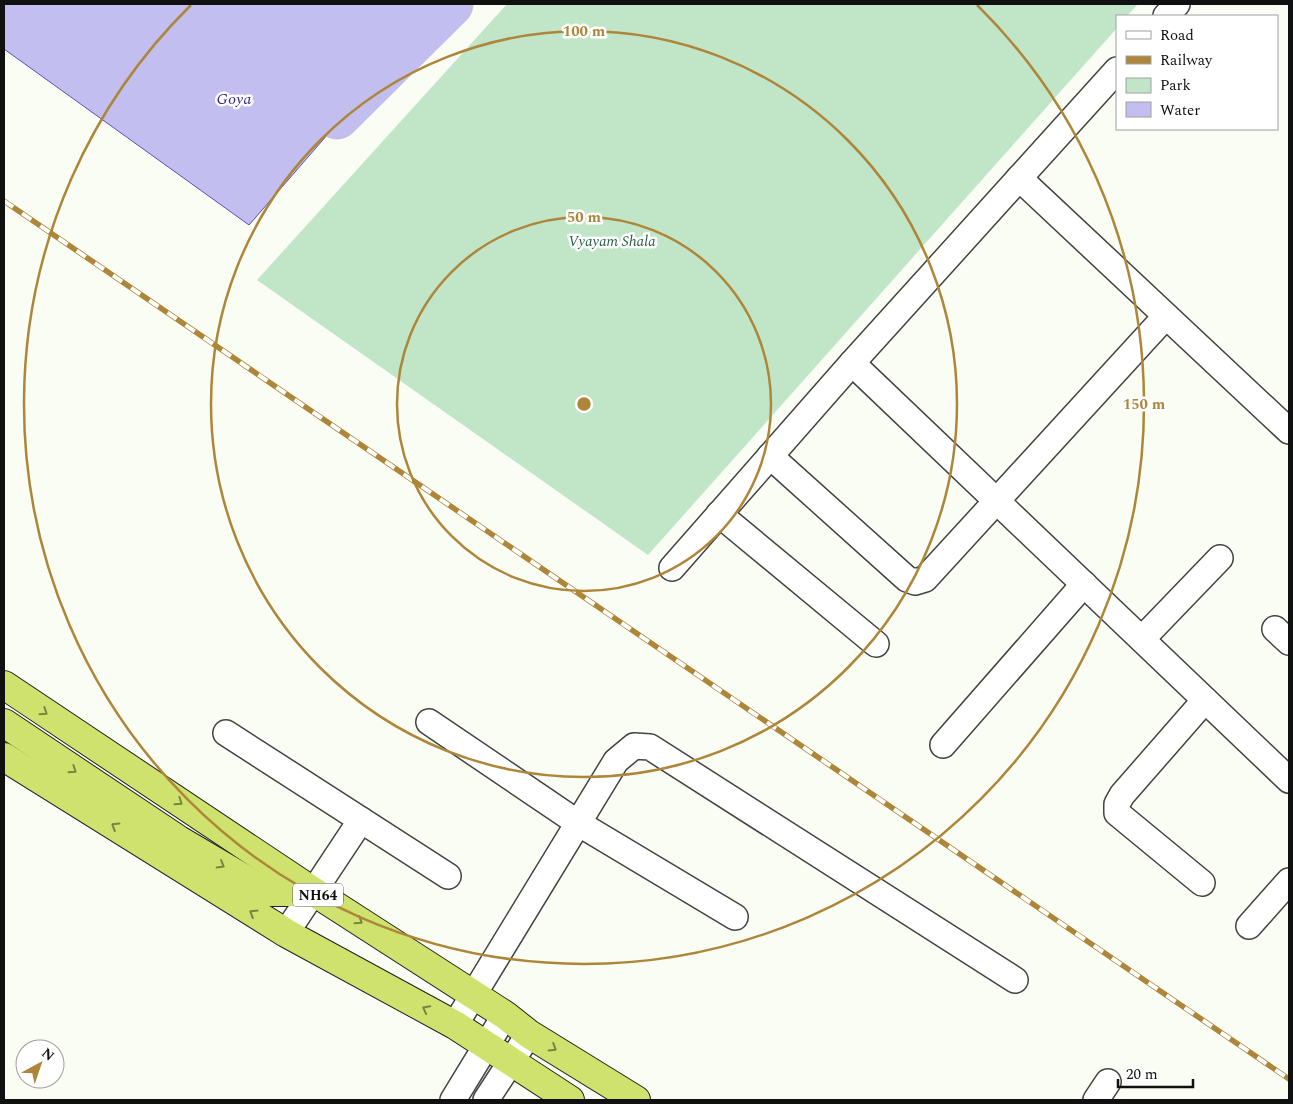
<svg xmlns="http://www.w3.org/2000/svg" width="1293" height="1104" viewBox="0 0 1293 1104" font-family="Spectral,serif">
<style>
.green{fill:#c1e5c7}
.water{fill:#c2beef;stroke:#5a4fbd}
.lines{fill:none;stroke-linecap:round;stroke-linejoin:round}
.river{stroke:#c2beef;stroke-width:45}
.minor-casing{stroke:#434343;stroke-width:28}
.highway-casing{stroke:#212121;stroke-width:30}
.minor{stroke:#fff;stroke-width:25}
.highway{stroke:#cfe26d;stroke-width:28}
.rail-casing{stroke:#ae8639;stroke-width:5.5}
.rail{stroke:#fff;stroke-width:4;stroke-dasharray:11;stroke-linecap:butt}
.oneway{stroke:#798443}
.ring{fill:none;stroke:#ae8639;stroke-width:2.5}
.labels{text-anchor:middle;stroke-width:5;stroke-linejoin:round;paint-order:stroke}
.shield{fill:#fff;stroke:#585858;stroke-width:1}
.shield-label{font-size:14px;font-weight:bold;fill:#101010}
.park-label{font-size:15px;font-style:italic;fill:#286043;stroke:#fff}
.water-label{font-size:16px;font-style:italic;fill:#372892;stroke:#fff}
.centre{fill:#ae8639;stroke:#fff;stroke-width:2.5}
.ring-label{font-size:15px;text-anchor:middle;font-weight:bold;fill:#ae8639;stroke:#fff;stroke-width:5;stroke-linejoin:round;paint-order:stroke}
</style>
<rect width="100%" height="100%" fill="#f9fdf4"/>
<polygon class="green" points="507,4 1138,4 1127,16 1117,16 1117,28 648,555 257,280"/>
<polygon class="water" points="4,4 441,4 249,225 4,49"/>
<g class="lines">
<polyline class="river" points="337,117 451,4"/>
<defs>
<g id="minor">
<polyline points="1166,16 1177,4"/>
<polyline points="1019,178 1289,431"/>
<polyline points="852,363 1289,780"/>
<polyline points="770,456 907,579 915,582 925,579 1166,316"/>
<polyline points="719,514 876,644"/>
<polyline points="672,568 852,363 1117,70"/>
<polyline points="1275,629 1289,642"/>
<polyline points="1142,639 1220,558"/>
<polyline points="429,722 578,823 735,917"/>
<polyline points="226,733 448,876"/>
<polyline points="943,745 1084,584"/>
<polyline points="1202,883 1117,813 1117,804 1122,795 1205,700"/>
<polyline points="1249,926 1289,881"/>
<polyline points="286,933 361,820"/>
<polyline points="455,1025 616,761 634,746 650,747 1015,980"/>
<polyline points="453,1100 505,1015"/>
<polyline points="486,1100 529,1034"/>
<polyline points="1096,1100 1108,1082"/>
</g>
<g id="highway">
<polyline points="4,685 314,892 505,1015 529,1034 636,1100"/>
<polyline points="4,723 179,840 267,892 314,892"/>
<polyline points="4,757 286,933 455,1025 570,1100"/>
</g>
</defs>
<use href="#minor" class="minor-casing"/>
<use href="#highway" class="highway-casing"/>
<use href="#minor" class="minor"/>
<use href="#highway" class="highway"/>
<defs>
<polyline id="rail" points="4,201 1289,1079"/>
</defs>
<use href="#rail" class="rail-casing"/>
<use href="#rail" class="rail"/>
</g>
<defs><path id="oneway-chevron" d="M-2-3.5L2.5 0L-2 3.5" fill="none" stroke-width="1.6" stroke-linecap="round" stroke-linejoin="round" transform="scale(1.25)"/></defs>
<g class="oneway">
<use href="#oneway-chevron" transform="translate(44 712) rotate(34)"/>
<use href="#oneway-chevron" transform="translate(73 770) rotate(34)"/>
<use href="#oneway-chevron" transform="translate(179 802) rotate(34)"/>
<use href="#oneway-chevron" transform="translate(115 826) rotate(-148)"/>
<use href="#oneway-chevron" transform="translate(221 865) rotate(30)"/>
<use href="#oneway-chevron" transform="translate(253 913) rotate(-148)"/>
<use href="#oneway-chevron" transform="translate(359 921) rotate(33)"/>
<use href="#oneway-chevron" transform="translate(426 1009) rotate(-152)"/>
<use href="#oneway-chevron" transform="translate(553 1048) rotate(32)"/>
</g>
<g class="ring">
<circle cx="584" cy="404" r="187"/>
<circle cx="584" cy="404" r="373"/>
<path d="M977 5A560 560 0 1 1 191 5"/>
</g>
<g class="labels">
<rect class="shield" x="293" y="883.5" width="50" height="23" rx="4"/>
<g class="shield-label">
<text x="318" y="900">NH64</text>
</g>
<g class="park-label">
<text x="612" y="246">Vyayam Shala</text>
</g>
<g class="water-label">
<text x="234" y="104">Goya</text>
</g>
</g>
<circle cx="584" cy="404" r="8" class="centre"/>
<g class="ring-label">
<text x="584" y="36">100 m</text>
<text x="584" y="222">50 m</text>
<text x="1144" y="409">150 m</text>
</g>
<rect width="1293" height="1104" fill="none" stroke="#101010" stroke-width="10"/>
<rect x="1116" y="15" width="162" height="115" fill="#ffffff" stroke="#9f9f9f"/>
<rect x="1126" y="31" width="25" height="8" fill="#ffffff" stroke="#9f9f9f"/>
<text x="1160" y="40" font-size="15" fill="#101010">Road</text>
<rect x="1126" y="56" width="25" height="8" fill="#ae8639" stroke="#9f9f9f"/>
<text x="1160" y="65" font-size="15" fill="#101010">Railway</text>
<rect x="1126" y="78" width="25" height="15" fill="#c1e5c7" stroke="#9f9f9f"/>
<text x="1160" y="90" font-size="15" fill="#101010">Park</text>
<rect x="1126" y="102" width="25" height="15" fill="#c2beef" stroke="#9f9f9f"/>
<text x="1160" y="115" font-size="15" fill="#101010">Water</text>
<g transform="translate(40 1064) rotate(40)"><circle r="24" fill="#ffffff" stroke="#9f9f9f"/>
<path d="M0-4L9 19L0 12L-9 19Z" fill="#ae8639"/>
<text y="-8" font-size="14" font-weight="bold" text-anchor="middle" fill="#101010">N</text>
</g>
<path d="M1118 1079v8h75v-8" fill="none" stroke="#101010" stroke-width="2.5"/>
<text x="1126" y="1079" font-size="15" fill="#101010" stroke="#ffffff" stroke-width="4" paint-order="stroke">20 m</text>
</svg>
